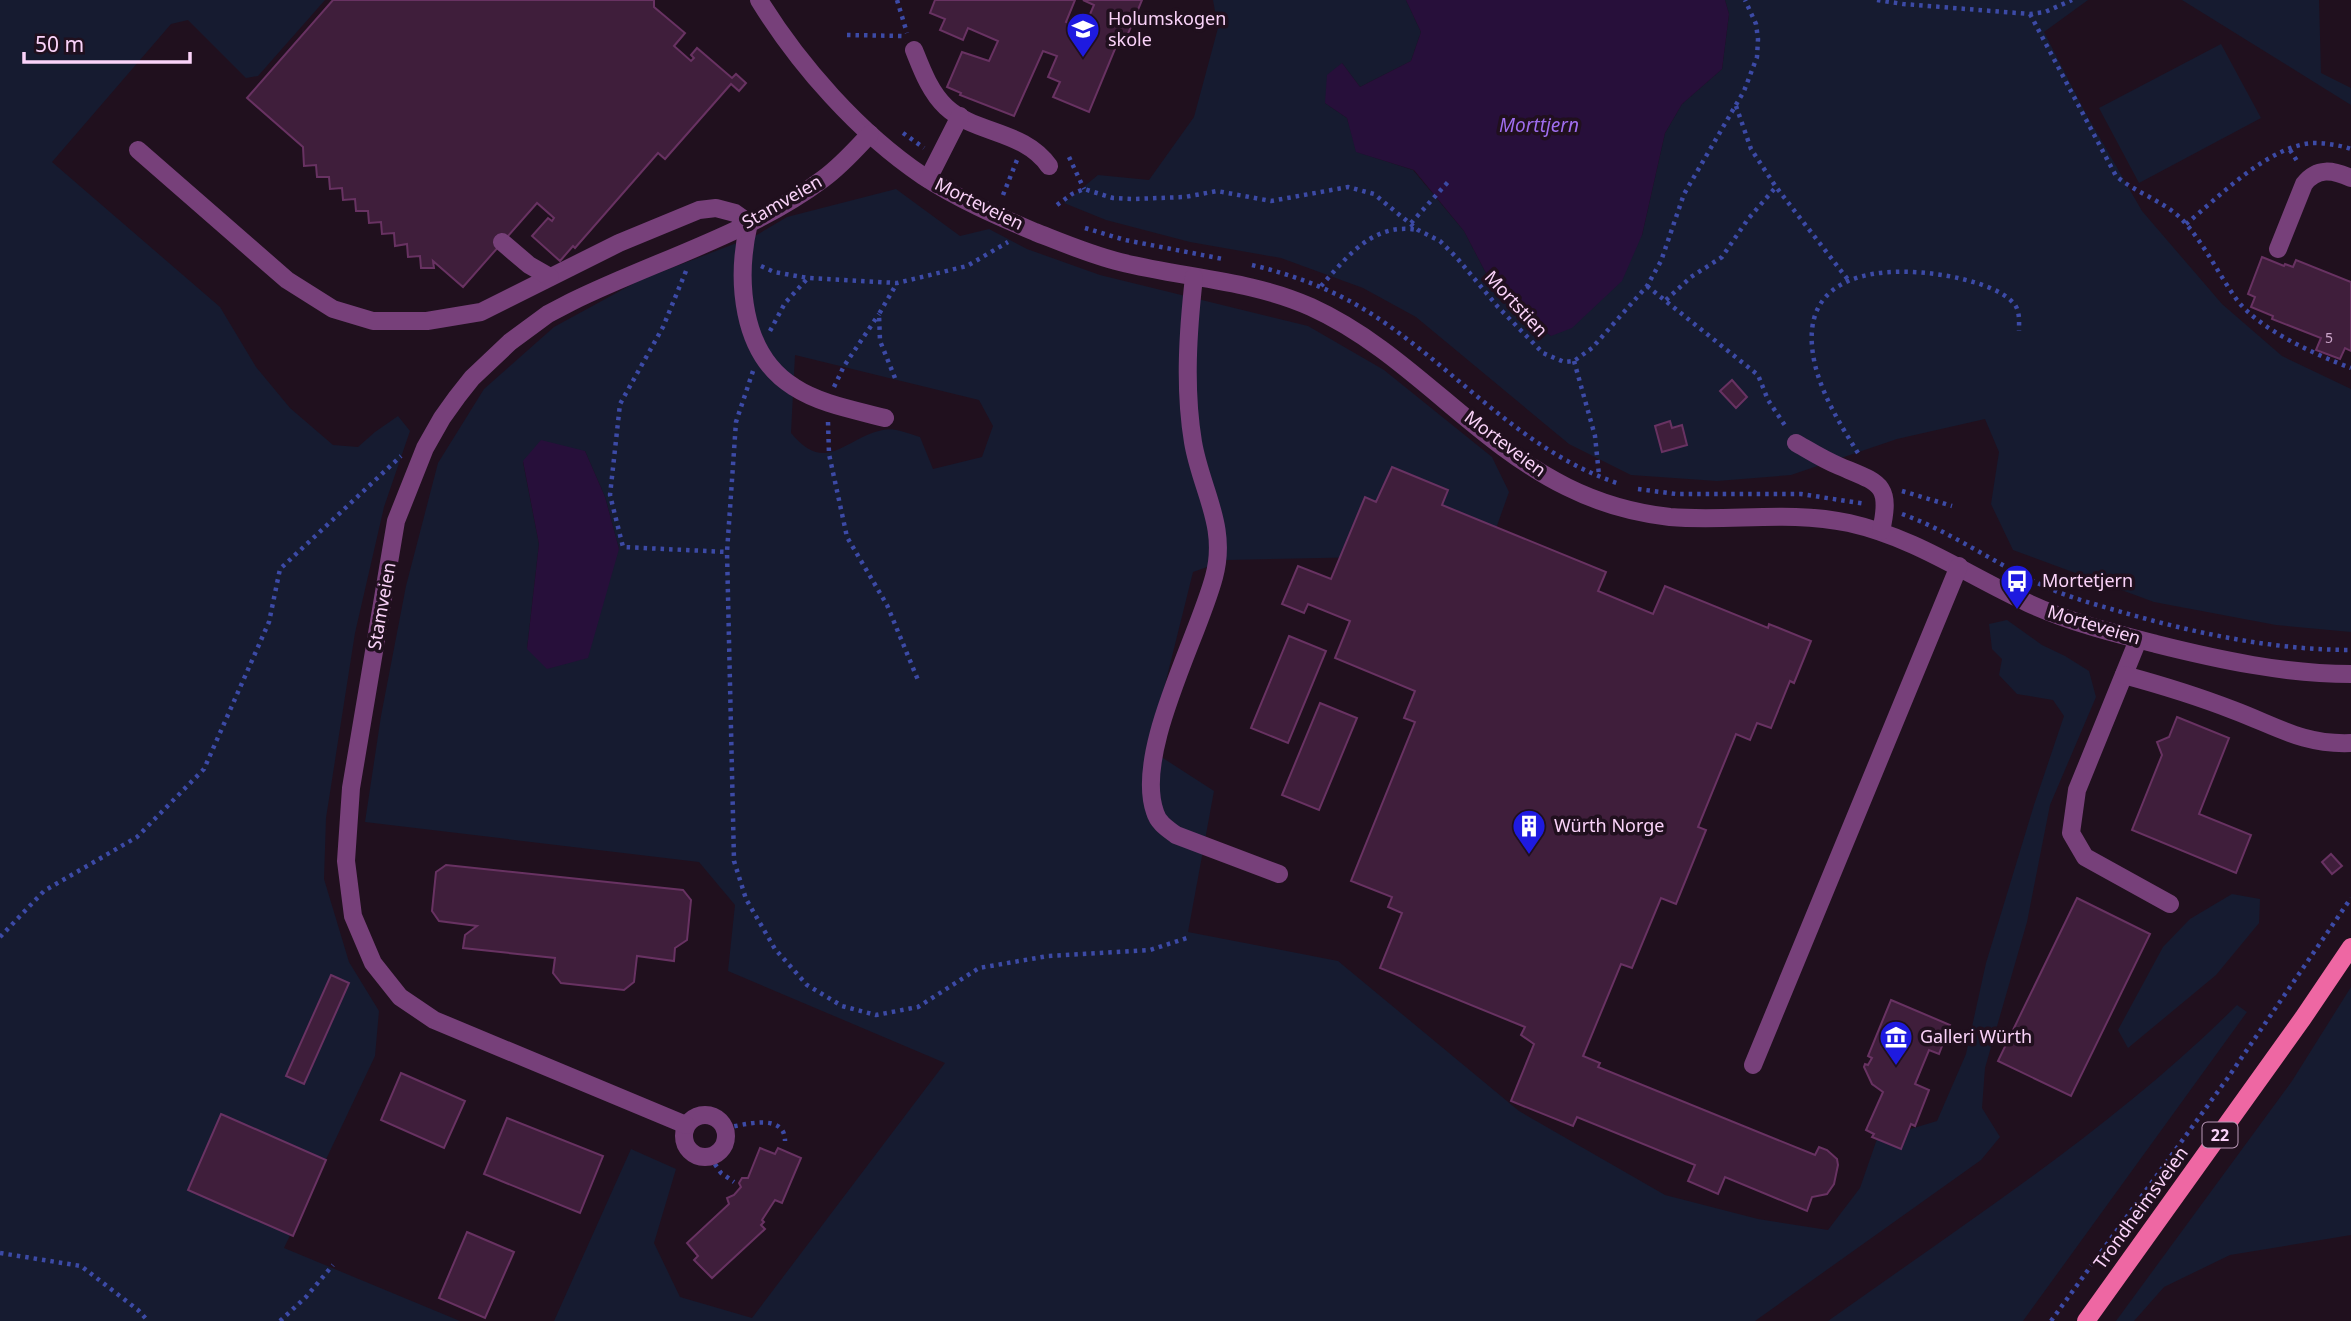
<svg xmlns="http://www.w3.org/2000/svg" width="2351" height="1321" viewBox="0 0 2351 1321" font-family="'Noto Sans',sans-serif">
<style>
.green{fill:#161b30;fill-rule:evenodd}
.water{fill:#270f3a}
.building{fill:#3f1e3b;stroke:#683262;stroke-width:2}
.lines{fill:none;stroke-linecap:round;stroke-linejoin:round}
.path{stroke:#3c4aa6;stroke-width:4.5;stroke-dasharray:3.5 5;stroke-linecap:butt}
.minor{stroke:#77407a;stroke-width:18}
.major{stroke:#ee67a3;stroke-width:18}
.labels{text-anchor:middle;stroke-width:7;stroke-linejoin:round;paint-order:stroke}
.number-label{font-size:14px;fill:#cba6ca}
.shield{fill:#20101e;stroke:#b998b7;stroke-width:2}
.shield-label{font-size:16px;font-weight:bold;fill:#fad3f9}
.poi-label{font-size:18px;fill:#fad3f9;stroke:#20101e;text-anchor:start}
.street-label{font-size:18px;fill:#fad3f9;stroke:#20101e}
.water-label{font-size:19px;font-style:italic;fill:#9f6dee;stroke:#20101e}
</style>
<rect width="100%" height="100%" fill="#20101e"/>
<g class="green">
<polygon points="0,0 325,0 258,76 246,78 188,20 171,24 52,162 220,307 256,367 290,408 333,445 358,447 375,432 398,416 410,431 384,507 355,633 326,818 324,879 349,962 379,1011 375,1056 284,1248 460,1321 0,1321"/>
<polygon points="1213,0 1406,0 1421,32 1411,61 1360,87 1342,63 1325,103 1347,118 1357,152 1413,170 1464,231 1498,296 1551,336 1642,235 1665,133 1682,104 1722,69 1729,14 1725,0 2088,0 2044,32 2085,112 2142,211 2222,304 2282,356 2351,389 2351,632 2276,625 2154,602 2013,550 1991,504 1999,452 1985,419 1897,439 1791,475 1717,481 1631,475 1569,444 1416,317 1363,288 1281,258 1190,242 1106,220 1064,203 1098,175 1149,180 1194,117 1218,28"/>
<polygon points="2182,0 2319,0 2321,73 2351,88 2351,105"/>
<polygon points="2221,44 2261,118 2139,183 2099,108"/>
<path d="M896 189 960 236 989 229 1027 249 1100 275 1308 326 1384 370 1492 457 1509 492 1489 548 1472 555 1227 560 1193 572 1149 749 1214 791 1188 932 1338 961 1519 1111 1665 1195 1758 1219 1828 1230 1860 1188 1877 1139 1937 1121 1966 1054 1986 963 2034 805 2064 716 2053 700 2017 694 1999 675 2002 659 1992 649 1989 624 2007 620 2042 645 2065 656 2089 671 2096 697 2050 805 2027 922 1985 1068 1982 1108 2000 1137 1981 1160 1755 1321H554L631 1149 676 1169 654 1243 680 1297 752 1318 945 1063 728 971 735 905 699 862 365 822 381 716 406 586 438 463 484 389 554 327 640 280 755 236 787 217ZM795 355 979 400 993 426 982 457 933 469 920 437C910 434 893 427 883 430 846 437 826 476 791 433ZM585 451 605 497 619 549 527 649 539 544 523 462Z"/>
<polygon points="2232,894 2260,899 2259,923 2216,975 2128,1048 2118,1030 2163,947 2190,919"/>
<polygon points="2351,987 2351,1235 2230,1255 2164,1287 2134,1321 2116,1321 2292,1081"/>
<path d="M2237 1005 2247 1012 2023 1321H1828C1968 1221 2115 1127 2237 1005Z"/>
</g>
<g class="water">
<polygon points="1406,0 1725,0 1729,14 1722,69 1682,104 1665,133 1642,235 1622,281 1572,328 1551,336 1498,296 1464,231 1414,170 1356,152 1347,118 1325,103 1327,75 1342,63 1360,87 1411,61 1421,32"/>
<polygon points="541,440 585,451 605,497 619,549 588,658 547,669 527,649 539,544 523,461"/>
</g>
<g class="building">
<polygon points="333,0 654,0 654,7 685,33 674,46 691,61 694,58 691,55 697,48 732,78 736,74 746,83 739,91 731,84 665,159 658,153 575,248 573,246 560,261 532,236 548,218 552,221 554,218 537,203 463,287 433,261 434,268 421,268 420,256 408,257 407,244 395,246 394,233 382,234 381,222 369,223 368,211 356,211 355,199 343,200 342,188 330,189 329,177 317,177 316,165 304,166 303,147 247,98"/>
<polygon points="935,0 1075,0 1066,22 1084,28 1094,5 1083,0 1142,0 1123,46 1117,44 1089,112 1053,97 1060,82 1048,77 1057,56 1043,51 1014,116 960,95 961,93 947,87 962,52 989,61 998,41 968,28 963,40 940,30 945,19 930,13"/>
<polygon points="2262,257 2284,266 2285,264 2293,267 2296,260 2351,282 2351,351 2345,348 2340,359 2316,350 2321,338 2272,319 2273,316 2251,307 2255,297 2248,294"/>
<polygon points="1732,380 1747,397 1736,408 1720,391"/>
<polygon points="1670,421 1672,428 1682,425 1687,445 1662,452 1655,426"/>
<polygon points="1392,467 1448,490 1442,505 1606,572 1598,591 1653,614 1665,586 1768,628 1769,624 1811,641 1794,683 1790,681 1771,728 1757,723 1750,740 1736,734 1698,827 1706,830 1676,904 1661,898 1632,968 1621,964 1583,1056 1600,1063 1598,1067 1815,1155 1819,1147 1827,1150 1837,1159 1838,1165 1834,1184 1827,1194 1812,1197 1807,1211 1725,1177 1718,1194 1688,1181 1695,1165 1577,1117 1573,1126 1511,1101 1534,1044 1521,1035 1525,1027 1380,968 1402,913 1388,907 1392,897 1351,881 1415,722 1404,718 1415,691 1335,658 1350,621 1308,604 1304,613 1282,604 1298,566 1331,579 1365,497 1376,502"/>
<polygon points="1289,636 1326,651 1288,743 1251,728"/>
<polygon points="1320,703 1357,718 1319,810 1282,795"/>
<polygon points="2177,717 2229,738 2199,814 2251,835 2236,873 2132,830 2162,755 2157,742 2169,737"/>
<polygon points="2331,854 2342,866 2332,874 2322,862"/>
<polygon points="446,865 683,890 691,900 687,940 675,948 674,961 637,956 634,982 624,990 561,983 553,973 555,958 463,948 465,935 477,926 439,921 432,911 436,872"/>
<polygon points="2077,898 2150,934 2071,1096 1998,1061"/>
<polygon points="331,975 349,983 304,1084 286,1076"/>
<polygon points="1891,1000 1950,1025 1939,1054 1929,1050 1915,1084 1929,1090 1915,1126 1911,1124 1901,1149 1872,1137 1874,1134 1866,1130 1883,1092 1872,1084 1864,1067 1865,1064 1868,1065 1872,1058 1868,1056"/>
<polygon points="401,1073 465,1101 444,1148 381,1120"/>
<polygon points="221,1114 326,1160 293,1236 188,1190"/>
<polygon points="507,1118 603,1156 580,1213 484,1174"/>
<polygon points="760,1148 775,1154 778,1148 801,1158 782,1203 775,1200 762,1220 764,1222 761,1225 765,1229 712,1278 694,1260 698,1256 687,1243 729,1204 727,1198 734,1195 741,1187 739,1183 742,1178 748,1178"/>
<polygon points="467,1232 514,1252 485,1318 439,1298"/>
</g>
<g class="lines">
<g class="path">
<polyline points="897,0 907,33"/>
<polyline points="1877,0 1903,4 2030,14 2045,12 2072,0"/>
<path d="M2030 14 2116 176C2137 194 2168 202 2186 224 2206 247 2219 275 2237 300 2260 330 2316 355 2351 368"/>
<polyline points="847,35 902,36"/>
<polyline points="1736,106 1751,149 1776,187 1849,281"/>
<polyline points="903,133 924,148"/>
<polyline points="2290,150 2299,164"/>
<polyline points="1069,157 1084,189"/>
<polyline points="1003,195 1017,160"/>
<polyline points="1057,205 1072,194 1084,189 1113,198 1133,199 1185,197 1217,191 1271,201 1348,187 1374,194 1418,230 1440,241 1457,258 1498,307 1543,353 1564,362 1574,361 1592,348 1647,286 1661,261 1684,194 1744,91 1757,57 1758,39 1756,24 1745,0"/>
<polyline points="1411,223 1448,182"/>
<path d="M2186 224C2220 196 2268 146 2313 143 2326 143 2339 145 2351 149"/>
<polyline points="1085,228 1125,240 1223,259"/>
<path d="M1252 265C1294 275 1334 290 1370 313 1455 367 1521 452 1620 484"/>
<polyline points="761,266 774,272 808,278 897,283 967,266 1008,242"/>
<polyline points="686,271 663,327 620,404 610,495 623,547 727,552"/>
<path d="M1321 286C1347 257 1373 222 1417 230"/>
<polyline points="1647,286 1758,375 1768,400 1786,427"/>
<polyline points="1666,300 1691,277 1722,257 1748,219 1776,187"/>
<polyline points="770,331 785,303 808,278"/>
<polyline points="1574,361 1595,436 1599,475"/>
<polyline points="753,371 736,422 727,552 734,861 746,899 775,949 807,985 842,1006 876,1015 918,1007 979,968 1048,956 1150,950 1190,937"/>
<polyline points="895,378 880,341 879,314 897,283"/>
<polyline points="834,387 844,366 879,314"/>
<polyline points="828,422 829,454 847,537 887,605 918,680"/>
<path d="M1858 453C1838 421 1815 384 1812 346 1805 263 1903 266 1958 278 1975 282 2004 290 2015 305 2020 312 2019 322 2019 331"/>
<polyline points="1638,489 1676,494 1801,494 1866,504"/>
<polyline points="1902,491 1952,506"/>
<path d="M1902 514C1952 532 1995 564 2044 586 2070 598 2098 605 2125 613 2199 634 2275 650 2351 650"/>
<polyline points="0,937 44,891 137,837 204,769 269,622 280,569 401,456"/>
<path d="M726 1128C743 1125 785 1112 785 1141"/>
<polyline points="710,1157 721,1173 734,1182"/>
<polyline points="0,1253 81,1266 138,1310 148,1321"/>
<polyline points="280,1321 306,1297 333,1265"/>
<polyline points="2051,1321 2227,1079 2351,898"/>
</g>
<g class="minor">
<path d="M759 0C799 65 859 133 923 176 958 199 997 216 1035 232 1063 243 1091 255 1120 262 1183 278 1251 280 1311 307 1408 351 1473 441 1567 487 1599 503 1635 513 1670 517 1730 522 1789 510 1849 523 1916 538 1967 575 2028 603 2069 622 2113 633 2156 644 2220 660 2285 674 2351 674"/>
<path d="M914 50C922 70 930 92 946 107 975 134 1024 130 1049 166"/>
<path d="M138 150 287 280 333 309 373 321H427L481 312 619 243 699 210 716 208 735 213 749 223C736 278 740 354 794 387 820 404 855 410 885 418"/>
<polyline points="928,179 960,116"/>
<polyline points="502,242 529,265 550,277"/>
<path d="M2278 249 2304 184C2317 167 2333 170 2351 178"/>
<path d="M1194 277C1188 331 1184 388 1193 442 1201 490 1228 526 1214 577 1198 638 1134 753 1155 812 1158 823 1168 829 1176 835L1279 874"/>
<path d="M1796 443C1810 451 1824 460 1839 466 1879 483 1892 483 1881 531"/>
<polyline points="2138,640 2077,790 2071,833 2085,857 2170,904"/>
<path d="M2124 675C2161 685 2197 696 2233 710 2276 726 2303 745 2351 743"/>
<polyline points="1753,1065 1959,566"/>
<circle cx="705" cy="1136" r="21"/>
<path d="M686 1125 434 1020 400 997 373 963 353 916 346 861 351 788 396 521 425 448 442 418 457 397 472 378 510 342 548 314 571 302C654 261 748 235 823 179 841 166 855 150 870 134"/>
</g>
<polyline class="major" points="2086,1321 2303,1018 2351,947"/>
</g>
<defs>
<symbol id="school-pin" viewBox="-11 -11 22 30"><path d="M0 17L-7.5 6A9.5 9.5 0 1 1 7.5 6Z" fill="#1e1ae0" stroke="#20101e"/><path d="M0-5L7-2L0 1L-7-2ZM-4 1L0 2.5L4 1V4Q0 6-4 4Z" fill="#fff"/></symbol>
<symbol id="bus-pin" viewBox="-11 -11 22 30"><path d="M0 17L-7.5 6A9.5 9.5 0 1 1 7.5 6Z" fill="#1e1ae0" stroke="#20101e"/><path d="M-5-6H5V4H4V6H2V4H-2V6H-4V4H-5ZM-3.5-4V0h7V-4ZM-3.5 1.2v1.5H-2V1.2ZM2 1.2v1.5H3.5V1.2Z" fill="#fff"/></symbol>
<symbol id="building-pin" viewBox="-11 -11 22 30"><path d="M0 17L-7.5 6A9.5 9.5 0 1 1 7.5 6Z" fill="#1e1ae0" stroke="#20101e"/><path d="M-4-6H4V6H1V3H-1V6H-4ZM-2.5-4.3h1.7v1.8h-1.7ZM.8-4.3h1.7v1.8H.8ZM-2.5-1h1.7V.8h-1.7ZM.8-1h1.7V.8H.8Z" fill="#fff"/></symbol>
<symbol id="museum-pin" viewBox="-11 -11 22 30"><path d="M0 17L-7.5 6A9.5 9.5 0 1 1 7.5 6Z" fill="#1e1ae0" stroke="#20101e"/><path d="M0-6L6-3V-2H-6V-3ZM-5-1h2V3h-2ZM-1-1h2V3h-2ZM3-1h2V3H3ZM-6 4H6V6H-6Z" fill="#fff"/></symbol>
</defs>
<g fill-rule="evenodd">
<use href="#school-pin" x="1064" y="10" width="38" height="52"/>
<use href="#bus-pin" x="1998" y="562" width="38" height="52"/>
<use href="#building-pin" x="1510" y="807" width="38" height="52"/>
<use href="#museum-pin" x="1877" y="1018" width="38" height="52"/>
</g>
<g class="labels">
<g class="number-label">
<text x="2329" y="343">5</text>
</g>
<rect class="shield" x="2202.5" y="1122.5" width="35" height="25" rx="5"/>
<g class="shield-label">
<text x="2220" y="1141">22</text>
</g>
<g class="poi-label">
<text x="1108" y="25">Holumskogen<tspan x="1108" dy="21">skole</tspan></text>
<text x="2042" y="587">Mortetjern</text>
<text x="1554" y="832">Würth Norge</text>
<text x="1920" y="1043">Galleri Würth</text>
</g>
<g class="street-label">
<text transform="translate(782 202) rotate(-30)" y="6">Stamveien</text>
<text transform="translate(979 204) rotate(26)" y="6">Morteveien</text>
<text transform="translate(1516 304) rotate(47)" y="6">Mortstien</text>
<text transform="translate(1505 444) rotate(37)" y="6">Morteveien</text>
<text transform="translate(382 606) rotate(-80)" y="6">Stamveien</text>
<text transform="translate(2094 625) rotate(17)" y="6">Morteveien</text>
<text transform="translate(2141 1208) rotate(-54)" y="6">Trondheimsveien</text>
</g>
<g class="water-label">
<text x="1539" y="132">Morttjern</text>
</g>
</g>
<path d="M24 52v10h166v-10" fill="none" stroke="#fad3f9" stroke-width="3.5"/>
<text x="35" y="52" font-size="21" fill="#fad3f9" stroke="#20101e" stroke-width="5" paint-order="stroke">50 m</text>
</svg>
